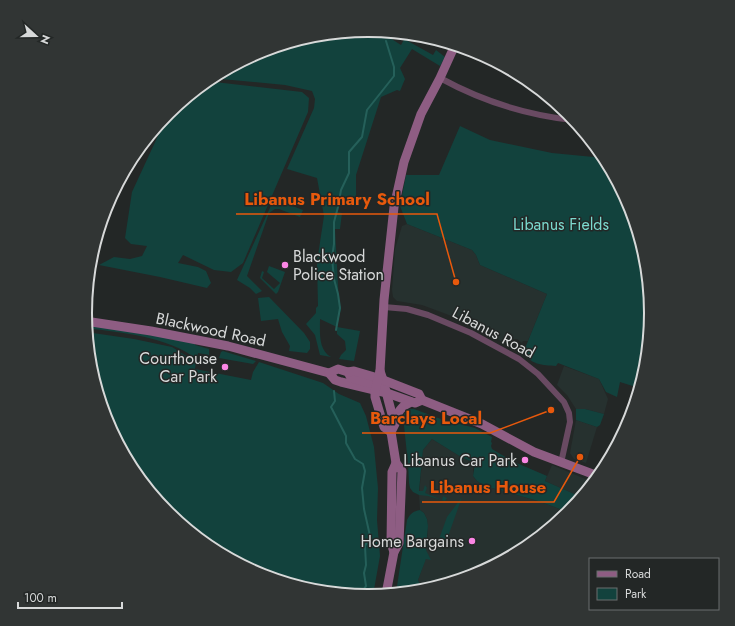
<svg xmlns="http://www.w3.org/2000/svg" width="735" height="626" viewBox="0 0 735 626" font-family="Jost,sans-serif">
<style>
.built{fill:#26312f}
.green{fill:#12423d}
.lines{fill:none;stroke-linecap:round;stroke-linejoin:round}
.stream{stroke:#25605a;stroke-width:2}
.minor{stroke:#694a62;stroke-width:6}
.secondary{stroke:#8e5d83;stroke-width:9}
.poi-dot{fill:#fb86e5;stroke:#232726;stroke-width:1.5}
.labels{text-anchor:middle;stroke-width:3;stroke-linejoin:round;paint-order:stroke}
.park-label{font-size:16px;fill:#7bd9ce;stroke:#232726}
.poi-label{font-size:16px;fill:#d7d9d9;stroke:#232726;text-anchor:end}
.street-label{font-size:16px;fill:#d7d9d9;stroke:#232726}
.rim{fill:none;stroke:#d7d9d9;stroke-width:2}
.leader{fill:none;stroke:#e8590c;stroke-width:1.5}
.callout-dot{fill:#e8590c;stroke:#232726;stroke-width:1.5}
.callout-label{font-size:17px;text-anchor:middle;font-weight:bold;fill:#e8590c;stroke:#232726;stroke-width:3;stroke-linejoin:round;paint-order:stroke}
</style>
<rect width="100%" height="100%" fill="#232726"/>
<g class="built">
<polygon points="407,224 472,250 476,255 480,265 547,294 528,341 523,341 522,343 517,339 509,339 505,343 449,315 422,305 397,301 393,297 392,290 395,249 402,226"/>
<polygon points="564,366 599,379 608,399 604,414 585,409 576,409 567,395 557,385"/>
<polygon points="576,420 597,427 586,463 574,459 570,453"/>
<polygon points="432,439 461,457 475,463 473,469 473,476 477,481 485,486 538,501 568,512 525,548 476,575 427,589 421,586 418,580 426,558 423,546 428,535 428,526 427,519 424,513 420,510 419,495 423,450"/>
<polygon points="552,465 590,481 593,482 581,497 545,481"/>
</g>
<g class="green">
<path d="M368 30 388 32 390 38 401 45 407 34H409L406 40 433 55 436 50 445 57 440 66 412 49 400 68 405 79 400 91 397 90 381 97 356 175V202L339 199 338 212 342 213 340 229H335L339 303 341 308 337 327 360 331 354 361 339 359 341 355 346 350 345 341 337 334V327L320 319C320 332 318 350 331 357L320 355 315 335 306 324 316 313V308L318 306 317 262 324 216 317 178 287 169 314 108 315 99 312 91 285 85 211 78 259 51 313 35Z"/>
<polygon points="206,81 302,92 309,98 308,112 243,263 231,272 214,270 183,255 178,263 198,267 206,271 211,283 207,288 160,277 99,265 114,257 130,259 142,256 147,246 131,244 125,238 132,192 169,112"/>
<path d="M460 126 490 140 552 153 604 158 629 205 645 258 650 313 645 368 639 388 620 382 617 397 606 392 599 379 558 363 556 366C543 365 529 365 524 351L547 294 480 265 476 255 472 250 407 224 400 206 406 175H439Z"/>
<polygon points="274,199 303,210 300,217 279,209 275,209 269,213 247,276 262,291 256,294 250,288 237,280"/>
<polygon points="269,266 285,272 278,292 276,294 260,278 262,271 264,272 262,278 274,289 280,283 267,272"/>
<polygon points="269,297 304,333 310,342 310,349 307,353 289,351 290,346 282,332 278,319 261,321 258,298"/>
<path d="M86 325 195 342V345L209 349V355L198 353 197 359C166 336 123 333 86 328Z"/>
<polygon points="86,332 134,339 172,347 196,362 195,369 251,380 253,372 259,362 323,383 339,394 360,403 366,416 374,447 378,488 377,520 380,556 373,595 367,596 312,591 259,574 210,548 167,513 132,470 106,421 90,368"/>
<polygon points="223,351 226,352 256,361 253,364 219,358 221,352"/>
<polygon points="407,409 414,409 441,419 475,428 492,437 491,442 492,443 491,446 492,449 512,461 547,476 545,481 581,497 568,512 538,501 485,486 477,481 473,476 475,463 461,457 432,439 423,450 419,491 423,491 425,485 427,488 425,493 442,500 443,496 447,498 445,501 428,496 419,495 413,492 410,488 409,483 408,464 403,416"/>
<polygon points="576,409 585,409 604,414 600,425 597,427 576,420"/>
<polygon points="462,497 445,545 438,542 447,517"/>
<path d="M420 510 424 513 427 519 428 526 426 550 431 560 426 559 418 580 421 586 427 589 396 593 407 520C410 514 413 511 420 510Z"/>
</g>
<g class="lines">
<g class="stream">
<polyline points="336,330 340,308 338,294 334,279 332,258 334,244 334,222 338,207 341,190 349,173 349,152 362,137 367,110 394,76 394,67 386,41"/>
<polyline points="334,391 335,401 331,407 346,436 346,443 355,459 363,464 365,471 362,488 364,509 370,536 365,546 366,565 364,573 366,586 360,595"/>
</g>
<g class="minor">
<path d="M440 78C482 101 526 115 573 120"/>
<polyline points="384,307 407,309 428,315 471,333 519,359 538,374 564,402 569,413 570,422 561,463"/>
</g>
<g class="secondary">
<polyline points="85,321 151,331 228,346 329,373 335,380 341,382 387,393 415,403 422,400 482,424 534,452 598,476"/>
<polyline points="380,371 383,380 394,422 395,424 391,432 396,463 402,471 399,543 394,552 386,594"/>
<polyline points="348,372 351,378 369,383"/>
<polyline points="329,373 338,369 348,372 354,371 378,378 419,394 422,400"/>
<path d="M394 422C398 412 401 406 411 402"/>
<polyline points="391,432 384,427 375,397 375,391 380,371 384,300 394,207 404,162 421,114 440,78 455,45"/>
<polyline points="394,552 391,543 392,472 396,463"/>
</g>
</g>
<g class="poi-dot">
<circle cx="285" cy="265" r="4"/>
<circle cx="225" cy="367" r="4"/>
<circle cx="525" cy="460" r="4"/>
<circle cx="472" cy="541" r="4"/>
</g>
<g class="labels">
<g class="park-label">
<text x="561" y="230">Libanus Fields</text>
</g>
<g class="poi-label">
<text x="293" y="262" text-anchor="start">Blackwood<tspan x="293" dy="18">Police Station</tspan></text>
<text x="217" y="364">Courthouse<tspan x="217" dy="18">Car Park</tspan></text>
<text x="517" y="466">Libanus Car Park</text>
<text x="464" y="547">Home Bargains</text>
</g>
<g class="street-label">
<text transform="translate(211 329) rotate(12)" y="6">Blackwood Road</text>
<text transform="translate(494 332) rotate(28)" y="6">Libanus Road</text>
</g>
</g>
<path d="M0 0H735V626H0ZM92 313a276 276 0 1 1 552 0a276 276 0 1 1-552 0Z" fill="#313534" fill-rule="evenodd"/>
<path class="rim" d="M92 313a276 276 0 1 1 552 0a276 276 0 1 1-552 0Z"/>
<path class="leader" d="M456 282L437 214H236M551 410L490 433H362M580 457L554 502H422"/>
<g class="callout-dot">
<circle cx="456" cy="282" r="4"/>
<circle cx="551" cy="410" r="4"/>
<circle cx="580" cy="457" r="4"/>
</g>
<g class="callout-label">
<text x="337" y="205">Libanus Primary School</text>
<text x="426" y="424">Barclays Local</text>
<text x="488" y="493">Libanus House</text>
</g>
<rect x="589" y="558" width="130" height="52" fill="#232726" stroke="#6b6e6e"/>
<rect x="597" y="571" width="20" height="6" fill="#8e5d83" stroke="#6b6e6e"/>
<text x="625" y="578" font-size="12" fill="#d7d9d9">Road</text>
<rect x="597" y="588" width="20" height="12" fill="#12423d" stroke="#6b6e6e"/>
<text x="625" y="598" font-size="12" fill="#d7d9d9">Park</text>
<g transform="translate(36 36) rotate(111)" stroke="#232726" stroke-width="3" paint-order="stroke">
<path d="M0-3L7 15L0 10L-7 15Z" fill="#d7d9d9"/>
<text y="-6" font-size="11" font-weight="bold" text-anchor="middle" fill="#d7d9d9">N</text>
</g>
<path d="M18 602v6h104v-6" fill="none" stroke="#d7d9d9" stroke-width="2"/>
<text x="24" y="602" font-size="12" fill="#d7d9d9" stroke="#232726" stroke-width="3" paint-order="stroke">100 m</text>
</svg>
